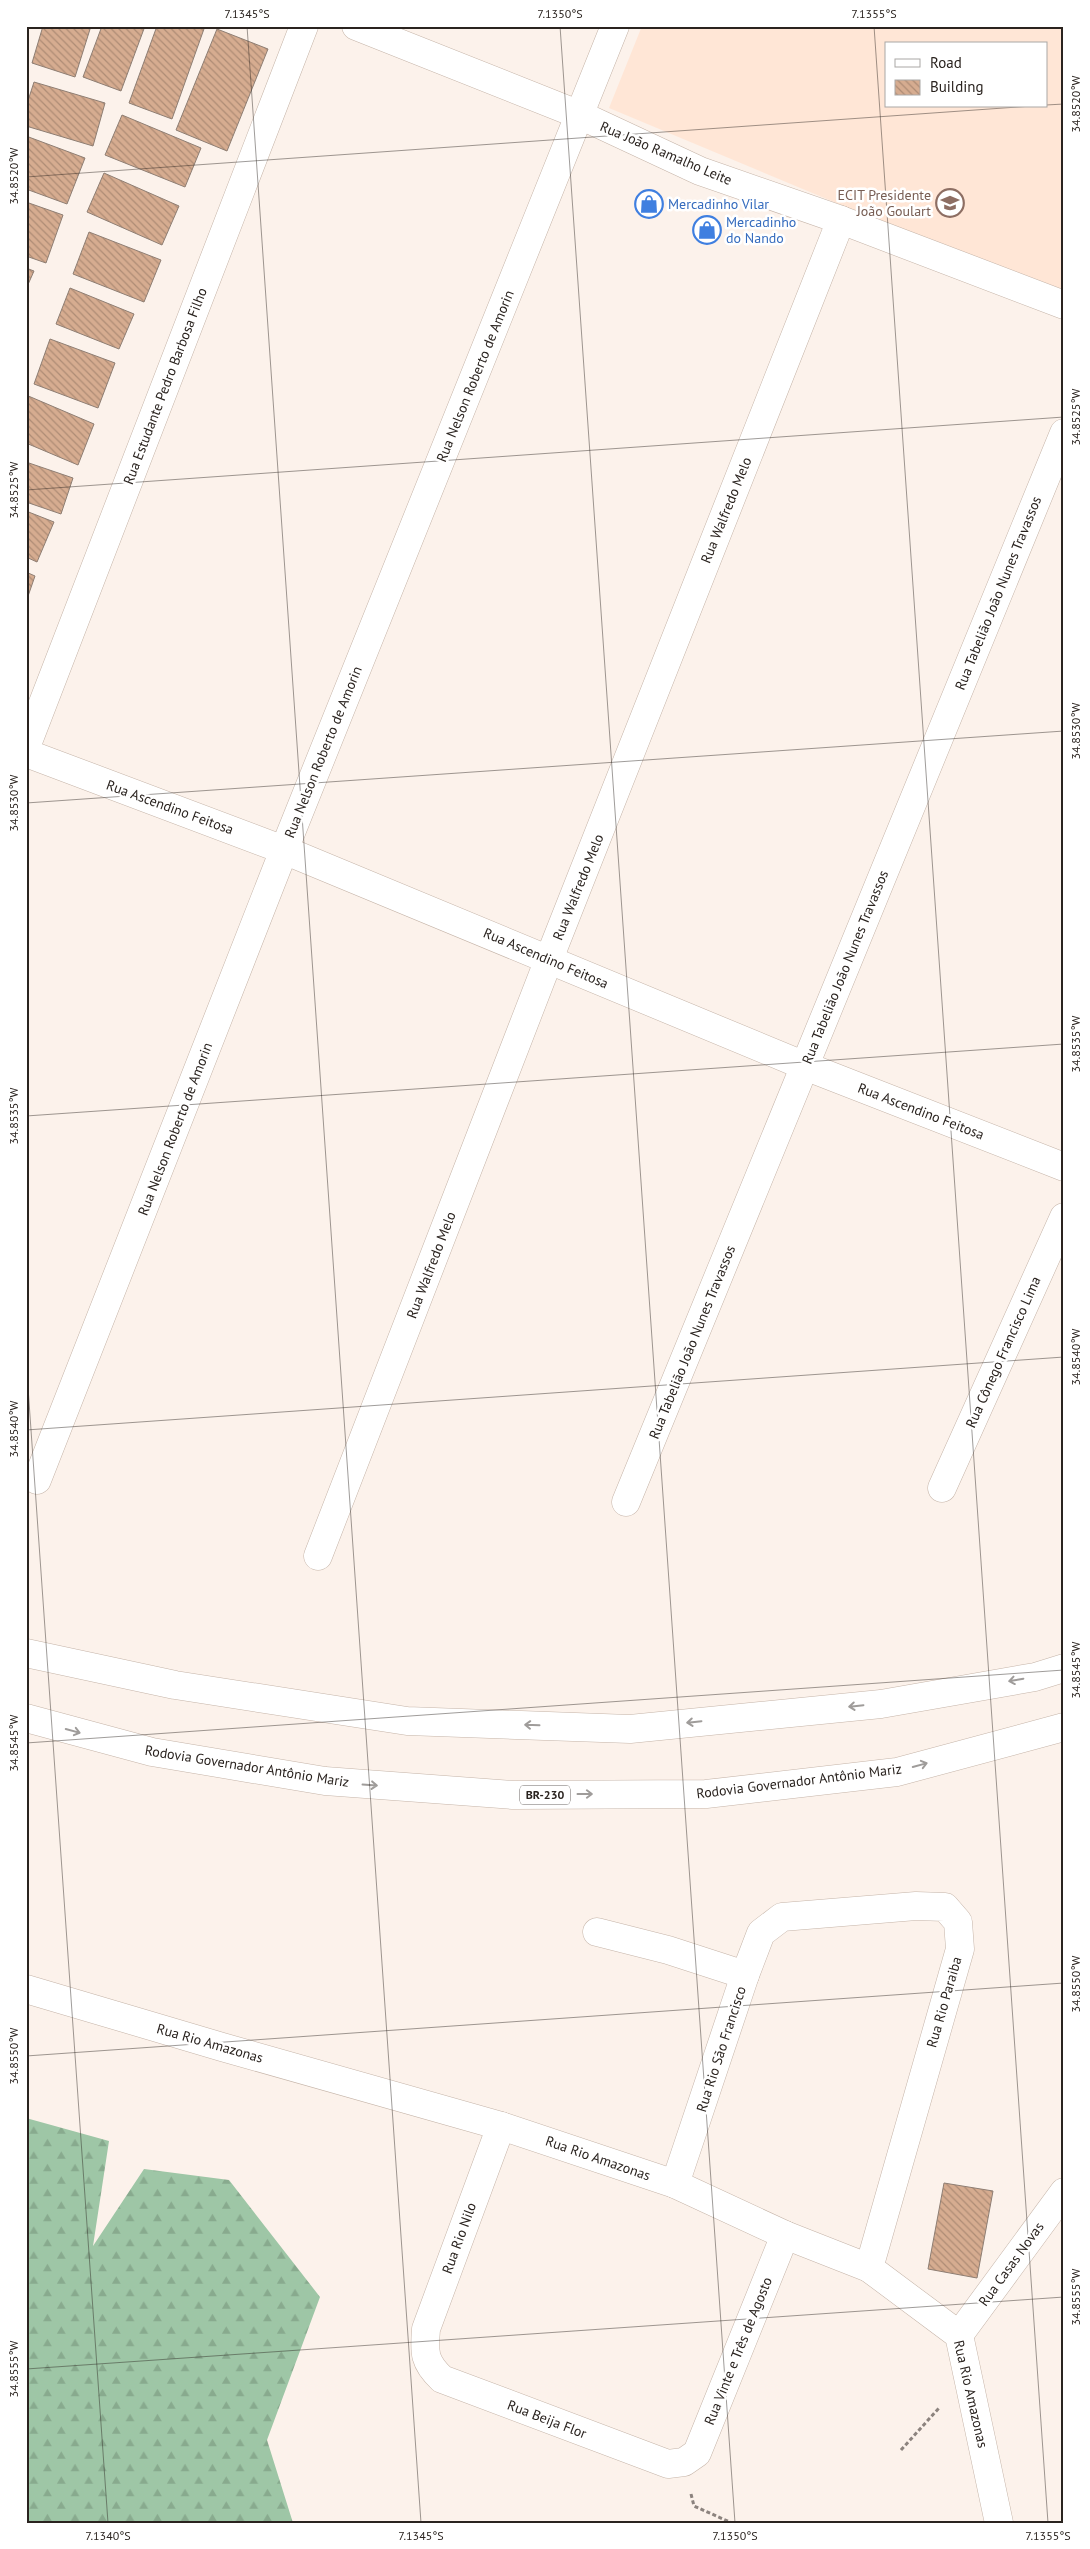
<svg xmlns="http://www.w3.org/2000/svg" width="1090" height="2549" viewBox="0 0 1090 2549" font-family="'PT Sans',sans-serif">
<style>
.built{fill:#ffe6d6;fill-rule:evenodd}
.forest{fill:url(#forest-firs)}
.building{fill:url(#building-back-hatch);stroke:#8e7e73}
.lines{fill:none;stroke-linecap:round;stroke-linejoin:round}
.minor-casing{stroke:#c5b4a8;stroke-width:29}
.trunk-casing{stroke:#c5b4a8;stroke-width:29}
.path{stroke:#8c837e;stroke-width:3;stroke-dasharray:4 2.5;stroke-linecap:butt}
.minor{stroke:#fff;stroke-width:28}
.trunk{stroke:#fff;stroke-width:28}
.oneway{stroke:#9f9c9a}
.ticks{fill:none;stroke:#2a231f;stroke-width:1;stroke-opacity:0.45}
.labels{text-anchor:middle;stroke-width:5;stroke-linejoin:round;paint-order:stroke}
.shield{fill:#fff;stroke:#6a6562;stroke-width:1}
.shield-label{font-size:12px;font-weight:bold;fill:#2a231f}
.street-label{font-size:14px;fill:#2a231f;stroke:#fff}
.education-label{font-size:14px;fill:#785e54;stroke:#fff;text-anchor:end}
.shop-label{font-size:14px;fill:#366cbe;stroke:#fff;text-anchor:start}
.neatline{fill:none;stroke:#2a231f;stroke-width:2}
.ticks-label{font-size:12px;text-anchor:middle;fill:#2a231f}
</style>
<defs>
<pattern id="forest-firs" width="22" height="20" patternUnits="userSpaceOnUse" patternTransform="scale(1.25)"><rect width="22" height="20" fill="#9ec6a6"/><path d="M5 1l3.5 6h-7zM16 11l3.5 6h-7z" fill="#88aa8e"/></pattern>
<pattern id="building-back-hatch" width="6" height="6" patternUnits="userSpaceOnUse" patternTransform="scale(1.25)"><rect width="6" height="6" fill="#d6ac90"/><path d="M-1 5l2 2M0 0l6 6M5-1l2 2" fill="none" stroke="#ae8c75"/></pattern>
</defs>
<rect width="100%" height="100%" fill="#fcf2eb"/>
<path class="built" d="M642 26H1064V298L609 108ZM886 44H1046V106H886Z"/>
<polygon class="forest" points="26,2118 109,2141 93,2246 144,2169 229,2180 320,2297 267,2440 293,2523 26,2523"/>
<g class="building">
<polygon points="43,26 91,26 75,77 32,63"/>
<polygon points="102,26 145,26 121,91 83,77"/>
<polygon points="157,26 205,26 172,119 129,103"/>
<polygon points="217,29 268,49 227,151 176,130"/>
<polygon points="34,82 105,103 93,146 26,126 26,107"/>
<polygon points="122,115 201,148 185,187 105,155"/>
<polygon points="26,136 85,158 67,204 26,189"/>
<polygon points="104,173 179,206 162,245 87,212"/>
<polygon points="26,202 63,215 46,263 26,256"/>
<polygon points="89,232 161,260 144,302 73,274"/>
<polygon points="26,268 34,271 26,289"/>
<polygon points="70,288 134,314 119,349 56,324"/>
<polygon points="50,339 115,363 98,408 34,384"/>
<polygon points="26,395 94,424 78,465 26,443"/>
<polygon points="26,462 73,478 61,514 26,502"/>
<polygon points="26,511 54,522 37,562 26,557"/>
<polygon points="26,572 35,576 26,602"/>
<polygon points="944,2183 993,2191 977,2278 928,2269"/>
</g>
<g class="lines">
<defs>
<g id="minor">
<polyline points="356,26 580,115 700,171 841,220 1064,305"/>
<polyline points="26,747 304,26"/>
<polyline points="26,753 284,850 805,1066 1064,1167"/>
<polyline points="37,1480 284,850 615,26"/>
<polyline points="942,1488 1064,1217"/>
<polyline points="626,1502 1064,433"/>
<polyline points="318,1556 549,959 841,220"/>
<polyline points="597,1932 668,1950 745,1975 675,2184"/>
<polyline points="745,1975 761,1933 782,1917 916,1906 945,1907 958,1922 960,1949 869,2268"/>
<polyline points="26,1989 222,2047 501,2126 675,2184 785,2235 869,2268 959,2335 999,2523"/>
<path d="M501 2126 426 2329C424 2353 424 2362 442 2379L668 2464 684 2462 697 2453 785 2235"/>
<polyline points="959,2335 1064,2192"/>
</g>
<g id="trunk">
<polyline points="26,1653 175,1685 407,1721 630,1729 881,1704 1035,1677 1064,1668"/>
<polyline points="26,1718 152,1752 325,1781 513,1795 706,1794 897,1772 1064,1727"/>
</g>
</defs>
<use href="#minor" class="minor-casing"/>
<use href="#trunk" class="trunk-casing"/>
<g class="path">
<polyline points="901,2450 939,2408"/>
<polyline points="691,2494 694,2506 732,2523"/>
</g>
<use href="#minor" class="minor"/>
<use href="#trunk" class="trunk"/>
</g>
<defs><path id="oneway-shaft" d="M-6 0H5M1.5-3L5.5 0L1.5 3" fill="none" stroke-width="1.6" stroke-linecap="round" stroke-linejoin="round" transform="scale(1.25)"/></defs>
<g class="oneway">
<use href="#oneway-shaft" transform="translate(1016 1680) rotate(170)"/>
<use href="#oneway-shaft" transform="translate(856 1706) rotate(174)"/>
<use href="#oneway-shaft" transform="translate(694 1722) rotate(174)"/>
<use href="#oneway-shaft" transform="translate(532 1725) rotate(-178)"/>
<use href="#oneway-shaft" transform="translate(73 1731) rotate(15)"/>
<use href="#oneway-shaft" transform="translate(920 1765) rotate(-15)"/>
<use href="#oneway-shaft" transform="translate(370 1785) rotate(4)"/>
<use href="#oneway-shaft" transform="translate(585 1794)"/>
</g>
<path class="ticks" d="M247 26 421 2523M560 26 735 2523M874 26 1048 2523M1046 105 1064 104M26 177 1032 106M26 490 1064 417M26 803 1064 731M26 1116 1064 1044M26 1359 108 2523M26 1430 1064 1357M26 1743 1064 1670M26 2056 1064 1983M26 2369 1064 2297"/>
<defs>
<symbol id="school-ring" viewBox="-11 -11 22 22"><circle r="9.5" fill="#fff" stroke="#8d6e63" stroke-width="1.5"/><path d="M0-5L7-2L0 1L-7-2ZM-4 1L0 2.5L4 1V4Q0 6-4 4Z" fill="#8d6e63"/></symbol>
<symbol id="shop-ring" viewBox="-11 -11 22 22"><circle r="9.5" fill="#fff" stroke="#3f7fe0" stroke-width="1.5"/><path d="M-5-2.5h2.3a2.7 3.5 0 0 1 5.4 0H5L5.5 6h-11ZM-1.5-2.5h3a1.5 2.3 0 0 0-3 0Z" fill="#3f7fe0"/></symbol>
</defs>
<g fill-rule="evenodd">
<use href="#school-ring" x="934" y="187" width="32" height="32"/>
<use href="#shop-ring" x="633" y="188" width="32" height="32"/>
<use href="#shop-ring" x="691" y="214" width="32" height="32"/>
</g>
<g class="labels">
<rect class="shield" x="520" y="1785.5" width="50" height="19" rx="4"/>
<g class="shield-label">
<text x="545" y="1799">BR-230</text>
</g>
<g class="street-label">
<text transform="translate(666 153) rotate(23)" y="5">Rua João Ramalho Leite</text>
<text transform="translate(475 376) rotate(-68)" y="5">Rua Nelson Roberto de Amorin</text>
<text transform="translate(165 386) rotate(-69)" y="5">Rua Estudante Pedro Barbosa Filho</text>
<text transform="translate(726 510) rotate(-68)" y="5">Rua Walfredo Melo</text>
<text transform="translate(998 593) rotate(-68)" y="5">Rua Tabelião João Nunes Travassos</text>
<text transform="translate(323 752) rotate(-68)" y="5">Rua Nelson Roberto de Amorin</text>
<text transform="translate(170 807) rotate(20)" y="5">Rua Ascendino Feitosa</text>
<text transform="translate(578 887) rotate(-68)" y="5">Rua Walfredo Melo</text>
<text transform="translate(546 958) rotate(23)" y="5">Rua Ascendino Feitosa</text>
<text transform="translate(845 967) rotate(-68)" y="5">Rua Tabelião João Nunes Travassos</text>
<text transform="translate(921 1111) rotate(21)" y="5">Rua Ascendino Feitosa</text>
<text transform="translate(175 1129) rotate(-69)" y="5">Rua Nelson Roberto de Amorin</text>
<text transform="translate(431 1265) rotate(-69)" y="5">Rua Walfredo Melo</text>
<text transform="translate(692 1342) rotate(-68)" y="5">Rua Tabelião João Nunes Travassos</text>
<text transform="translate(1003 1352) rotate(-66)" y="5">Rua Cônego Francisco Lima</text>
<text transform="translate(247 1766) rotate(9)" y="5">Rodovia Governador Antônio Mariz</text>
<text transform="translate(799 1781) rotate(-7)" y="5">Rodovia Governador Antônio Mariz</text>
<text transform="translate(944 2002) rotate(-74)" y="5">Rua Rio Paraiba</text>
<text transform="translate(210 2043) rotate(16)" y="5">Rua Rio Amazonas</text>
<text transform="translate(721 2049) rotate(-72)" y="5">Rua Rio São Francisco</text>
<text transform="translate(598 2158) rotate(19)" y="5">Rua Rio Amazonas</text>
<text transform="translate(459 2238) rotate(-70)" y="5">Rua Rio Nilo</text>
<text transform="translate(1011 2264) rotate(-54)" y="5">Rua Casas Novas</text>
<text transform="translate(738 2351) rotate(-68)" y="5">Rua Vinte e Três de Agosto</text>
<text transform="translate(971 2394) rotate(77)" y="5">Rua Rio Amazonas</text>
<text transform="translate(547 2419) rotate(21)" y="5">Rua Beija Flor</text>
</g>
<g class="education-label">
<text x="931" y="200">ECIT Presidente<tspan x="931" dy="16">João Goulart</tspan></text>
</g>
<g class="shop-label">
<text x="668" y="209">Mercadinho Vilar</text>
<text x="726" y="227">Mercadinho<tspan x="726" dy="16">do Nando</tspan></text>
</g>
</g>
<rect width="1090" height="2549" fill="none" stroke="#ffffff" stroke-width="55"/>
<rect x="885" y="42" width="162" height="65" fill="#ffffff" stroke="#aaa7a5"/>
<rect x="895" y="59" width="25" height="8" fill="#ffffff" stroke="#aaa7a5"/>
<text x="930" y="68" font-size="15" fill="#2a231f">Road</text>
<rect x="895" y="80" width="25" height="15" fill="url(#building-back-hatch)" stroke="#aaa7a5"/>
<text x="930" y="92" font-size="15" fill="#2a231f">Building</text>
<rect x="28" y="28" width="1034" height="2494" class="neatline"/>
<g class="ticks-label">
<text x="247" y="18">7.1345°S</text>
<text x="560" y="18">7.1350°S</text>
<text x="874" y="18">7.1355°S</text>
<text transform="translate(1076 104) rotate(-90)" y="4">34.8520°W</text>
<text transform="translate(14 176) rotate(-90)" y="4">34.8520°W</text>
<text transform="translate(1076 417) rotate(-90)" y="4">34.8525°W</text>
<text transform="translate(14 490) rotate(-90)" y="4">34.8525°W</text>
<text transform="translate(1076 731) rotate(-90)" y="4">34.8530°W</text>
<text transform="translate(14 803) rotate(-90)" y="4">34.8530°W</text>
<text transform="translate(1076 1044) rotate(-90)" y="4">34.8535°W</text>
<text transform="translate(14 1116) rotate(-90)" y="4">34.8535°W</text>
<text transform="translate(1076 1357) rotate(-90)" y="4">34.8540°W</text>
<text transform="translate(14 1429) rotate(-90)" y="4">34.8540°W</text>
<text transform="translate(1076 1670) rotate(-90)" y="4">34.8545°W</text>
<text transform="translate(14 1743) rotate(-90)" y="4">34.8545°W</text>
<text transform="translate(1076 1984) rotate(-90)" y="4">34.8550°W</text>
<text transform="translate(14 2056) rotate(-90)" y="4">34.8550°W</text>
<text transform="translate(1076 2297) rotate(-90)" y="4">34.8555°W</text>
<text transform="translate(14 2369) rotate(-90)" y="4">34.8555°W</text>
<text x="108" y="2540">7.1340°S</text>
<text x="421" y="2540">7.1345°S</text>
<text x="735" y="2540">7.1350°S</text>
<text x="1048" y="2540">7.1355°S</text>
</g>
</svg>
